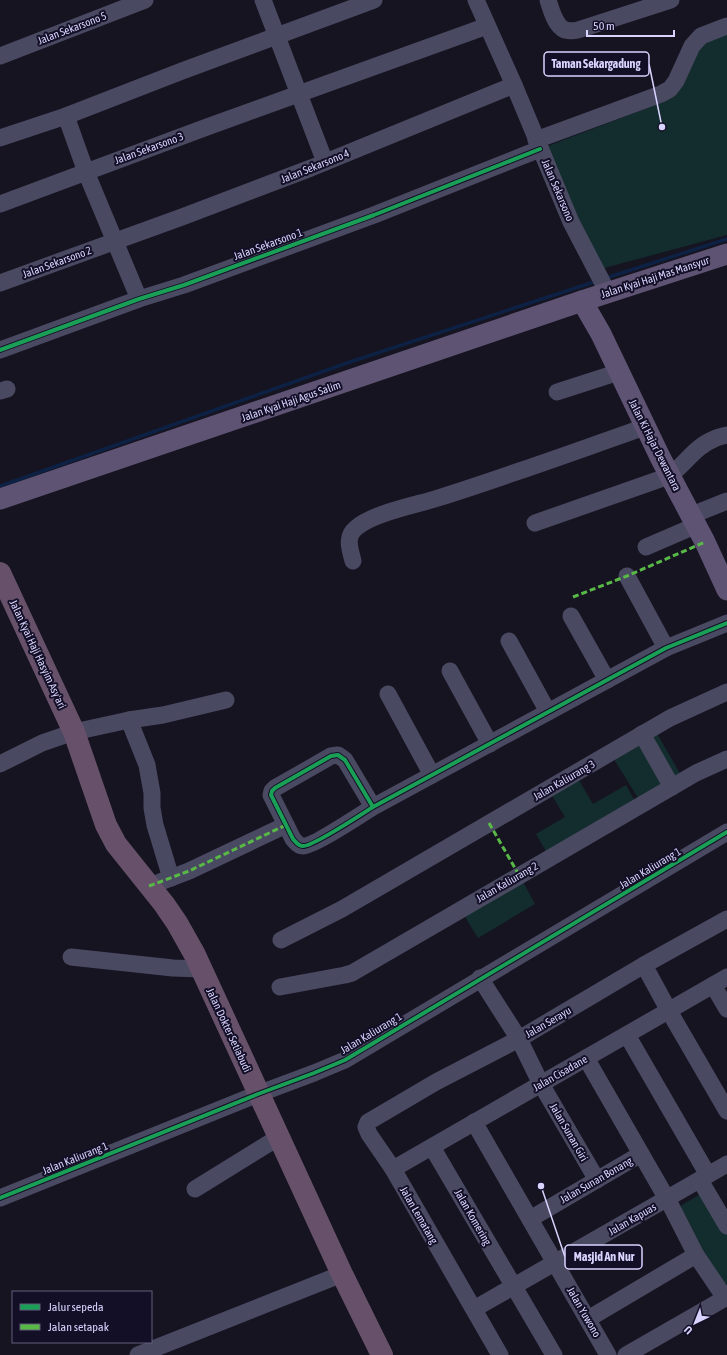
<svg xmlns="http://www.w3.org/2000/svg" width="727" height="1355" viewBox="0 0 727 1355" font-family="'Asap Condensed',sans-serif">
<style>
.green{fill:#132c2d}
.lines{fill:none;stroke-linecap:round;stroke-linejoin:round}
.stream{stroke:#0d2144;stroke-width:3.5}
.minor{stroke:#4a4962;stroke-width:17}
.major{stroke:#5e5373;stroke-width:21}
.highway{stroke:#67516a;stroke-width:22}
.quiet{stroke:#58b947;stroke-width:3;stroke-dasharray:6 3;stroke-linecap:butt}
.cycleway-casing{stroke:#130f26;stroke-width:6}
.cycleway{stroke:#1a9f57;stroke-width:4}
.labels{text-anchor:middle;stroke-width:4;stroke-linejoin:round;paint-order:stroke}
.street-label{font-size:11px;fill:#d9d4ff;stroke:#130f26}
.leader{fill:none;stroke:#d9d4ff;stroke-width:1.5}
.callout-dot{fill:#d9d4ff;stroke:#130f26;stroke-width:1.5}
.callout{fill:#130f26;stroke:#d9d4ff;stroke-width:1.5}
.callout-label{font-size:12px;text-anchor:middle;font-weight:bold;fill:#d9d4ff}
</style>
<rect width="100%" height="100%" fill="#161421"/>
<g class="green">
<polygon points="727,27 727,235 597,270 540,149 655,105 711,32"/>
<polygon points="655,730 682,777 638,798 612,756"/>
<polygon points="577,777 593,804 626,785 636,803 547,853 536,834 565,817 550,792"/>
<polygon points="521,878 535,904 478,938 462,912"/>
<polygon points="702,1193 727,1233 727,1289 677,1208"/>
</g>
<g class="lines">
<g class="stream">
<polyline points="606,278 727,239"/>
<polyline points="0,486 350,362 597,281"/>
</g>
<g class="minor">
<polyline points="263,0 325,162"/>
<polyline points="476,0 514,85 571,222 608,293"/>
<path d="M548 0C551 9 555 26 565 30 569 31 573 31 578 30L671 0"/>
<polyline points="0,56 145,0"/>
<polyline points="66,116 86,172 139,299"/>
<polyline points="0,138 66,116 182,71 374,0"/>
<polyline points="536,140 661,94 670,89 676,81 692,46 701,36 727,26"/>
<polyline points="0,204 207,127 487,26"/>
<polyline points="0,283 182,217 311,168 514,85"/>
<polyline points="0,350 139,299 184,285 374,215 540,149"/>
<polyline points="0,391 7,389"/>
<polyline points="557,392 619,372"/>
<polyline points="692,515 727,501"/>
<path d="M535 523 669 476C685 464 696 446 714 439 718 437 723 436 727 435"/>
<polyline points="646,547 697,525"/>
<path d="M353 561C350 549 345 537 356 528 373 513 416 505 438 498 508 476 576 451 645 427"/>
<polyline points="627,576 666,648"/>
<polyline points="571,616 607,680"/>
<polyline points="509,641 548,712"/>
<polyline points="450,671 490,744"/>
<polyline points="388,694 432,775"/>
<polyline points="129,720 147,765 152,793 152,808 155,825 171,878"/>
<polyline points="642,734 672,787"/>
<polyline points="0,764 42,743 74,732 129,720 163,715 226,700"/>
<path d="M373 807 345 760 338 755 331 756 275 788 272 791 271 795 293 839C296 842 298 846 303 846 312 847 362 814 373 807L666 648 727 623"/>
<polyline points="160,882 189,871 286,825"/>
<polyline points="281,940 342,909 670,718 727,692"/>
<polyline points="71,957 173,968 201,969"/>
<polyline points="644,965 669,1011 727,1111"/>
<polyline points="480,978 519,1039 541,1084 597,1180"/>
<polyline points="713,985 727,1009"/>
<polyline points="280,987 345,975 352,973 696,773 727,759"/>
<polyline points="627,1035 708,1175"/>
<polyline points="586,1058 671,1206 696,1255 725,1298"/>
<polyline points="474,1122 608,1355"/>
<polyline points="432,1147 554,1355"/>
<polyline points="393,1169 727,977"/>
<polyline points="704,1187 727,1226"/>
<polyline points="195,1189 279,1137"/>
<polyline points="0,1198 258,1094 314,1073 345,1060 727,832"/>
<polyline points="530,1219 641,1154"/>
<polyline points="474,1309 727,1164"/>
<polyline points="588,1319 696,1255"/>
<polyline points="138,1355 342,1274"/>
<polyline points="500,1355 393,1169 369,1134 366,1127 368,1122 436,1082 519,1039 644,965 727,919"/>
<polyline points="626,1355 727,1297"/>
</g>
<g class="major">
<polyline points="582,301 601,334 660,457 705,542 727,590"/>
<polyline points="0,499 582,301 727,254"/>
</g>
<polyline class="highway" points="0,573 74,732 106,825 116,844 164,904 177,923 195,955 342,1274 382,1355"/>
<g class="quiet">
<polyline points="573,597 627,576 705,542"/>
<polyline points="489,823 519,875"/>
<polyline points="149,886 189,871 286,825"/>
</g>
<defs>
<g id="cycleway">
<polyline points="0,350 139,299 184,285 374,215 540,149"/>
<path d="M373 807 345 760 338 755 331 756 275 788 272 791 271 795 293 839C296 842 298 846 303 846 312 847 362 814 373 807L666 648 727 623"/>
<polyline points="0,1198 258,1094 314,1073 345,1060 727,832"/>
</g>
</defs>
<use href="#cycleway" class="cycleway-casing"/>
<use href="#cycleway" class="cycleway"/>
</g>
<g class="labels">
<g class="street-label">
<text transform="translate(72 28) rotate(-21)" y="4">Jalan Sekarsono 5</text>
<text transform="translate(149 148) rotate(-20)" y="4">Jalan Sekarsono 3</text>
<text transform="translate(315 166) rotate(-22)" y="4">Jalan Sekarsono 4</text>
<text transform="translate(558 190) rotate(67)" y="4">Jalan Sekarsono</text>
<text transform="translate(268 244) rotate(-20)" y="4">Jalan Sekarsono 1</text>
<text transform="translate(57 262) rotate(-20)" y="4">Jalan Sekarsono 2</text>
<text transform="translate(655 277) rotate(-18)" y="4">Jalan Kyai Haji Mas Mansyur</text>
<text transform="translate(291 401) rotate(-19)" y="4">Jalan Kyai Haji Agus Salim</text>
<text transform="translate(655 445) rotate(63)" y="4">Jalan Ki Hajar Dewantara</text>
<text transform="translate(38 654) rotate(65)" y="4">Jalan Kyai Haji Hasyim Asy'ari</text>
<text transform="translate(564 780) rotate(-30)" y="4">Jalan Kaliurang 3</text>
<text transform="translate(650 868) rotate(-31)" y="4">Jalan Kaliurang 1</text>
<text transform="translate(507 882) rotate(-30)" y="4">Jalan Kaliurang 2</text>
<text transform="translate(548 1022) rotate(-30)" y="4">Jalan Serayu</text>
<text transform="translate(229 1030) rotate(65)" y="4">Jalan Dokter Setiabudi</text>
<text transform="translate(371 1033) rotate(-31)" y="4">Jalan Kaliurang 1</text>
<text transform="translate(560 1073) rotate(-30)" y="4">Jalan Cisadane</text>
<text transform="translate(569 1132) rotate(60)" y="4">Jalan Sunan Giri</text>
<text transform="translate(75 1158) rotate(-22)" y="4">Jalan Kaliurang 1</text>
<text transform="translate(596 1180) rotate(-30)" y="4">Jalan Sunan Bonang</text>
<text transform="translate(419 1215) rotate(60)" y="4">Jalan Lematang</text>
<text transform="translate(473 1217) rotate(60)" y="4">Jalan Komering</text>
<text transform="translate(632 1219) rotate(-30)" y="4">Jalan Kapuas</text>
<text transform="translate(584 1312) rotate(60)" y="4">Jalan Yuwono</text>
</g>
</g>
<path class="leader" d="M662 127L649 64M541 1186L565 1257"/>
<g class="callout-dot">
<circle cx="662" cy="127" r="4"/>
<circle cx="541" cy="1186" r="4"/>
</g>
<g class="callout">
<rect x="544" y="52" width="105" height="24" rx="4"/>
<rect x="565" y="1245" width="77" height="24" rx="4"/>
</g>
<g class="callout-label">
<text x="596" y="68">Taman Sekargadung</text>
<text x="604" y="1261">Masjid An Nur</text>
</g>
<rect x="12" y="1291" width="140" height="52" fill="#130f26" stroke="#625e7d"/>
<rect x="20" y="1304" width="20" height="6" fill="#1a9f57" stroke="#625e7d"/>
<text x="48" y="1311" font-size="12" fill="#d9d4ff">Jalur sepeda</text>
<rect x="20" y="1324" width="20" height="6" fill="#58b947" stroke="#625e7d"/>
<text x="48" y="1331" font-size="12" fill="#d9d4ff">Jalan setapak</text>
<g transform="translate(695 1323) rotate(223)" stroke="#130f26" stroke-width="3" paint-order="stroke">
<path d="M0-3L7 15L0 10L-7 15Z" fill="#d9d4ff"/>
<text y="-6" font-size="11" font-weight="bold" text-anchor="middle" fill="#d9d4ff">U</text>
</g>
<path d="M587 30v6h87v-6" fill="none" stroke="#d9d4ff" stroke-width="2"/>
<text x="593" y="30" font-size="12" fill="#d9d4ff" stroke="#130f26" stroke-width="3" paint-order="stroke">50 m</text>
</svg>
